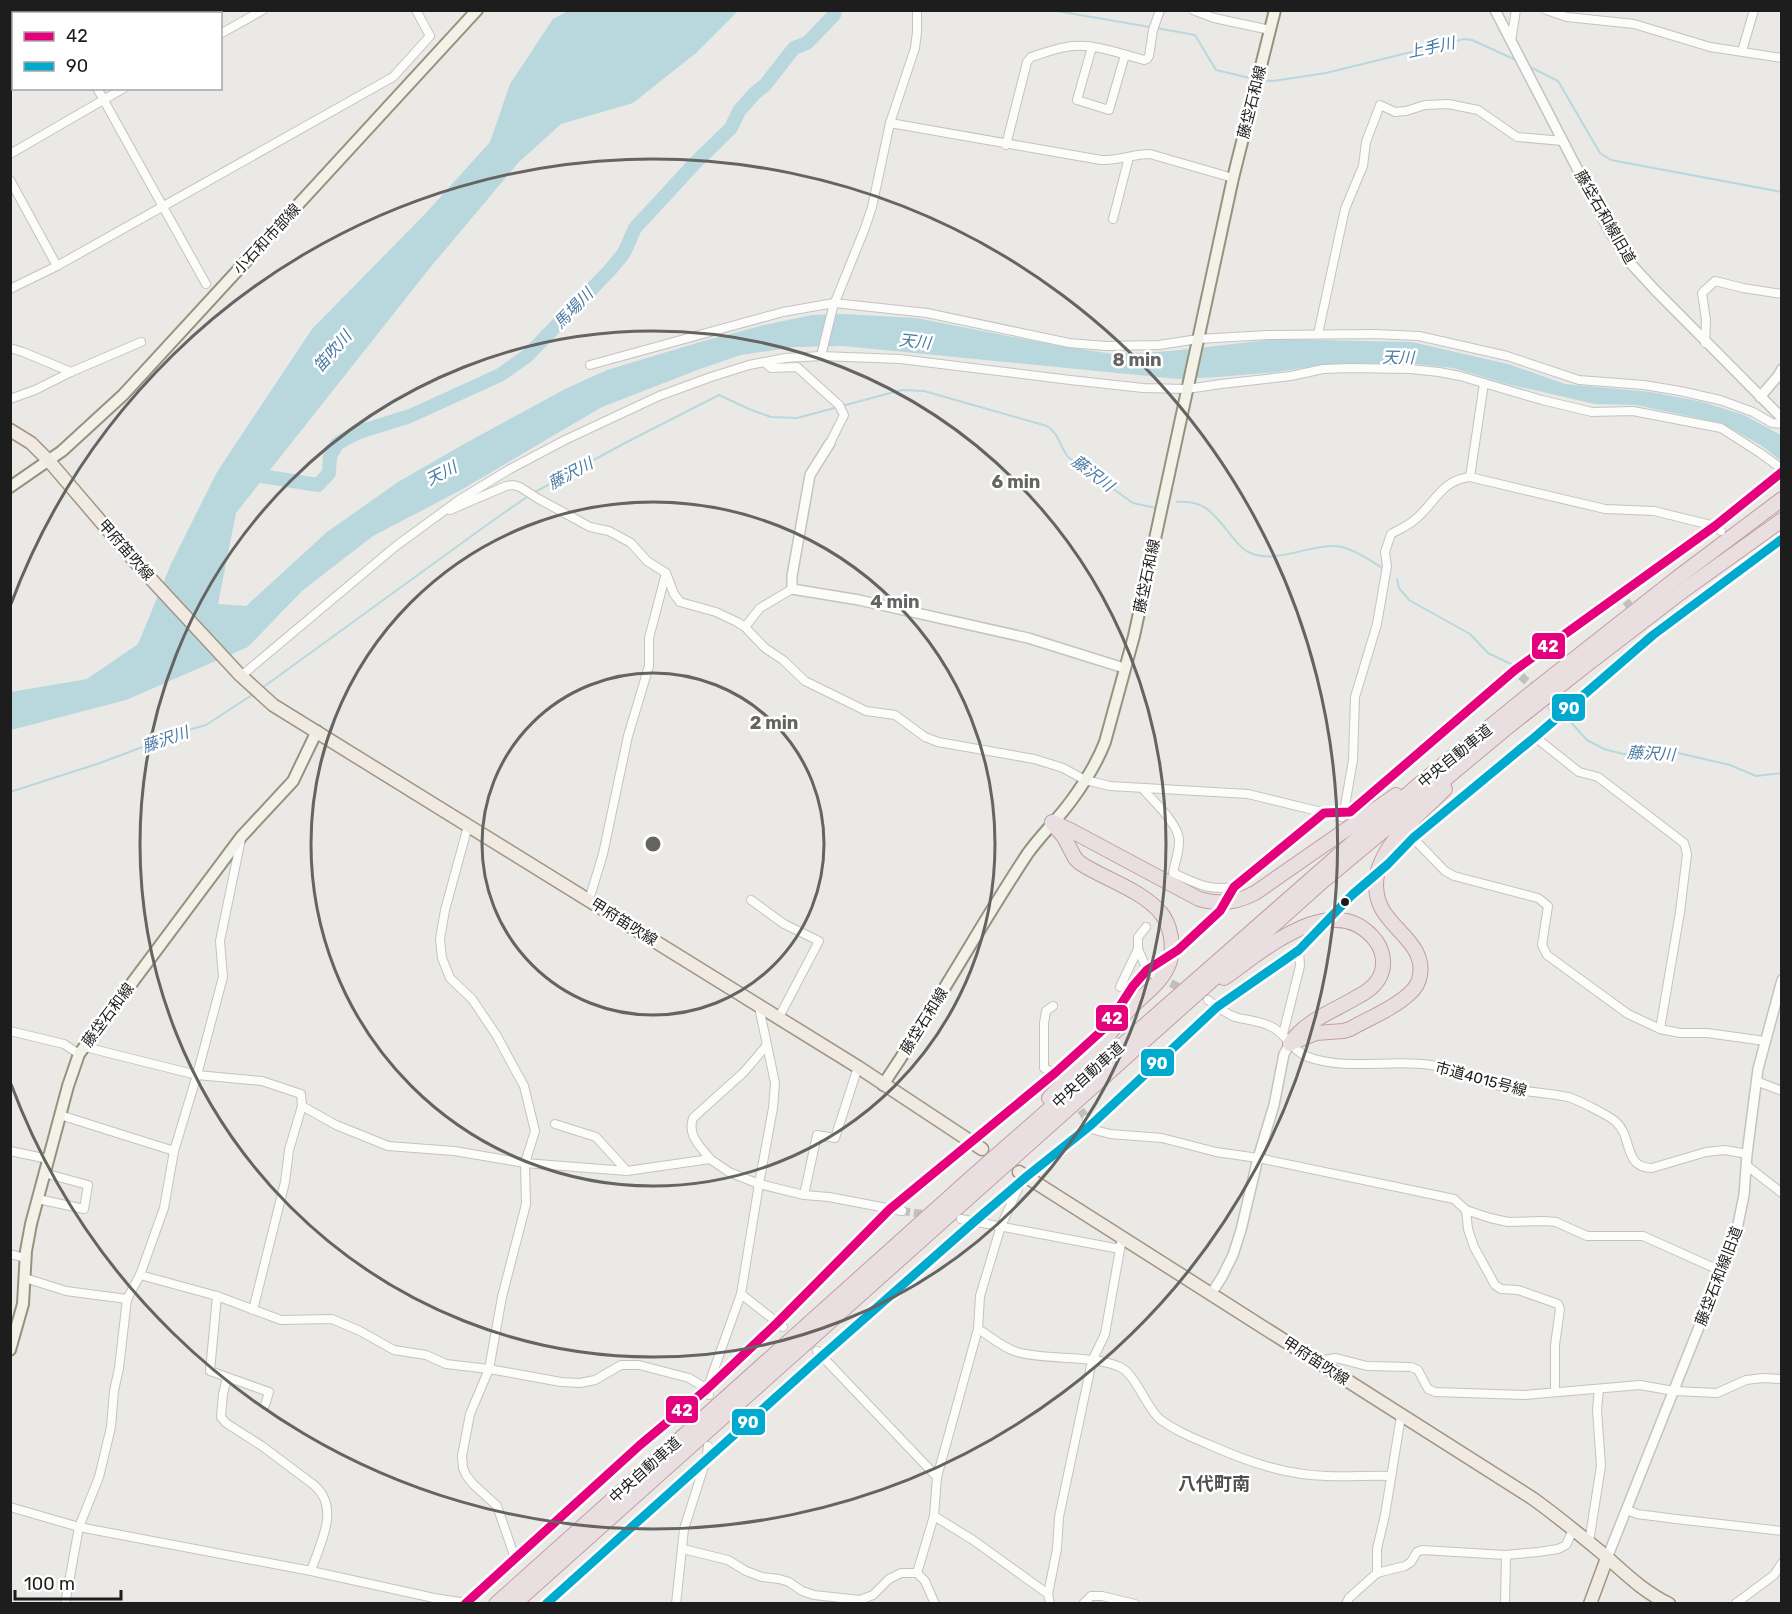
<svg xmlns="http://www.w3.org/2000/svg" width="1792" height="1614" viewBox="0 0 1792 1614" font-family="Rubik,'Noto Sans JP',sans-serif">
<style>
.water{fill:#b9d8de}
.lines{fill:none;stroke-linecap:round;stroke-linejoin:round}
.stream{stroke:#b9d8de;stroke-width:2}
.river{stroke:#b9d8de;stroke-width:14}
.minor-tunnel{stroke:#c2c0be;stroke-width:8;stroke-dasharray:8 4;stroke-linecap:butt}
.minor-casing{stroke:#c4c3c2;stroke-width:10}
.tertiary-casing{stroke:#c4c3c2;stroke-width:12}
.secondary-casing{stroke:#94947e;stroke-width:14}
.primary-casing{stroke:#a19582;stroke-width:15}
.motorway-casing{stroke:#c09da9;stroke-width:16}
.minor{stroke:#fcfcfb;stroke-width:8}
.tertiary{stroke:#fcfcfb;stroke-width:9}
.secondary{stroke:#f3f2e9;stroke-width:10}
.primary{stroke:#f0eae3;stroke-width:12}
.motorway{stroke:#e9dfe0;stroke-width:14}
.bus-1-casing{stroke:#fff;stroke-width:14}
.bus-2-casing{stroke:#fff;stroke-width:14}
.bus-1{stroke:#e5007d;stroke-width:9}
.bus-2{stroke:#00a9ce;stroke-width:9}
.ring{fill:none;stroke:#656463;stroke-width:3}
.bus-dot{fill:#1d1d1d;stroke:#fff;stroke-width:2}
.labels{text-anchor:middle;stroke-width:5;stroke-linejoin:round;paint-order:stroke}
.street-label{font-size:15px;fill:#1d1d1d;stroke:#fff}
.water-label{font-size:16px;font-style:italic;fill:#487aa3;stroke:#fff}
.quarter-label{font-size:18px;font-weight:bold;fill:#505050;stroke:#fff}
.centre{fill:#656463;stroke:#fff;stroke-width:3}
.ring-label{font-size:18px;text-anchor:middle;font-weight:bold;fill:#656463;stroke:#fff;stroke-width:5;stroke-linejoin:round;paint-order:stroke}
.line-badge{stroke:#fff;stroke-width:2}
.badge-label{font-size:16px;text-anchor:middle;font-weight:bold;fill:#fff}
</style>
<rect width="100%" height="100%" fill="#ebe9e6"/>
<polygon class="water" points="568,11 738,11 696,53 633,103 561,124 518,163 429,269 236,513 218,604 246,606 327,532 398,482 464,444 565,389 607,370 700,342 764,325 812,315 844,314 916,318 1054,345 1113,354 1171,351 1276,339 1412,342 1508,364 1565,384 1651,392 1703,402 1744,415 1781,435 1781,461 1762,446 1732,429 1716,422 1636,405 1595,404 1507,384 1453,368 1406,363 1328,364 1277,372 1218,377 1178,379 843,346 795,347 741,355 700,369 602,407 461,490 373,536 302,591 248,647 126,700 11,730 11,692 87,679 138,644 171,564 217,472 312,329 425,214 490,142 510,84 553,19"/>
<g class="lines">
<g class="stream">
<polyline points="1051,10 1150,27"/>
<polyline points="1156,28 1195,35 1216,70 1254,79"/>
<polyline points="1528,66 1558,81 1600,153 1611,160 1782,192"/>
<polyline points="1260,80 1273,81 1326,73 1464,39 1472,40 1518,61"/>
<path d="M535 492 625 443 719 395 749 409 771 417 797 418 894 392 903 390 924 391 1047 426C1060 435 1059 445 1068 457L1133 503 1156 508"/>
<path d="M1177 502C1208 499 1217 519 1235 540 1238 544 1243 549 1248 552 1276 565 1306 545 1334 546 1352 547 1369 560 1384 569"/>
<polyline points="1397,579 1399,588 1409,600 1470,634 1488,653 1513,665"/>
<polyline points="262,688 495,519 530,495"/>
<polyline points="1566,717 1587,740 1604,749 1623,754 1642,754 1665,750 1730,765 1756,776 1782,773"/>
<polyline points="10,792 100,763 185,731 206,725 255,693"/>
</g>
<polyline class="river" points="248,474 318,485 329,473 330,456 337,444 345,439 359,432 410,416 500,375 527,356 610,270 624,253 635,228 696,162 731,128 739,111 754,94 765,85 794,48 807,43 834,15 835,10"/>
<g class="minor-tunnel">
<polyline points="1626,601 1647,629"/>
<polyline points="1521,676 1537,691"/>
<polyline points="1160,978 1187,991"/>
<polyline points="1074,1100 1087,1119"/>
<polyline points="902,1211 930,1215"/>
</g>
<defs>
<g id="minor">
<polyline points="52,10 54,14"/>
<polyline points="1193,10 1214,18 1270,30"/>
<polyline points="1546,10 1567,17 1634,24 1710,47 1782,58"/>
<polyline points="10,12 14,10"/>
<polyline points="220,34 263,10"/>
<polyline points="1511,41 1516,10"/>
<polyline points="1092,47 1077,100 1109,110 1125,55"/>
<polyline points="1742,51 1754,10"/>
<polyline points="97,88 206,284"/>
<path d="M890 123 1101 160C1117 161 1133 154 1150 154L1233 178"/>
<path d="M1006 145 1027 62 1031 57C1044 53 1059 47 1073 46 1096 44 1121 54 1144 60L1147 59 1149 56 1153 30 1160 10"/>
<polyline points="10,154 124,88"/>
<polyline points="10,180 57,266"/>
<polyline points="1113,219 1129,157"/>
<polyline points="10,289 57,266 393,77 430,36 416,10"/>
<polyline points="1318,334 1345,209 1363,166 1366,142 1380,105 1395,112 1406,111 1425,105 1448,104 1478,110 1517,137 1563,141"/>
<polyline points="1705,343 1706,320 1702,293 1715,281 1743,288 1782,294"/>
<polyline points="10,348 23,352 71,372"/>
<polyline points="821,356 833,307 865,228 872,207 890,123 915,48 917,32 917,10"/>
<polyline points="764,362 771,368 797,367 839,405 844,415 830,443"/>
<polyline points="590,365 783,312 834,303 927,313 1069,343 1106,346 1159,345 1198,339 1267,335 1374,334 1419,336 1507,356 1579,380 1644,385 1680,391 1720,400 1753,412 1772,423 1782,424"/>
<polyline points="10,399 35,390 71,372 141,342"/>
<polyline points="1470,477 1484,383"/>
<polyline points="450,510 506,486 513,485 520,487 537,498 590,527 609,531 631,543 647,561 666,573 674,594 680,602 716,612 737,622 745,627 765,648 783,660 805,681 866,711 895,715 925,737 938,742 1034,759 1063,768 1085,780 1110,786 1248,794 1342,817"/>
<polyline points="745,627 760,608 792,589"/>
<polyline points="241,676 396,546 459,500 510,469 565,440 659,396 711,377 749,365 785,358 821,356 900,359 1070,380 1143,388 1187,389 1221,384 1291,376 1323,369 1350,368 1410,369 1439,372 1460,376 1542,400 1592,412 1633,411 1721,428 1760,453 1782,469"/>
<polyline points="1553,707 1561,716"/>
<polyline points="1535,737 1579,772 1598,777 1684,843 1687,854 1680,912 1660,1029"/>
<path d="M1142 788C1153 801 1177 822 1179 839 1180 850 1175 862 1173 873 1196 883 1208 891 1234 887"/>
<polyline points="1337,812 1350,812 1515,670 1715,526 1782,472"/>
<path d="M1350 812 1345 806 1353 760 1355 697 1377 624 1387 566 1385 552 1391 534C1398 530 1405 527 1412 522 1434 506 1440 480 1470 477L1605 509 1654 511 1715 526 1721 531"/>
<polyline points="468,826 445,910 440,939 442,958 450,978 472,999 497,1036 513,1066 524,1086 535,1131 525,1163 526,1204 502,1297 489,1369 470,1414 462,1456 463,1468 466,1475 473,1484 497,1506 515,1558"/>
<polyline points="1411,836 1445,871 1454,876 1538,898 1548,906 1542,945 1547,955 1628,1014 1660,1029 1680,1033 1707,1033 1765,1041"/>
<polyline points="1388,864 1413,838 1535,737 1653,635 1782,539"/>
<polyline points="1230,894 1234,887 1325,813"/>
<polyline points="589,900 603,854 628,736 649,666 649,638 666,573"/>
<polyline points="751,900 784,924 819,941 778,1019"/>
<polyline points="1336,913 1352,895 1371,881"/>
<polyline points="1138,949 1147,970 1153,974"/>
<polyline points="1178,950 1220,911"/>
<polyline points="1120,987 1138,949 1138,937 1146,927"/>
<path d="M1208 1000C1216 1006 1225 1013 1235 1017 1246 1020 1259 1021 1270 1026 1286 1033 1292 1051 1308 1057 1347 1071 1391 1059 1431 1065 1453 1069 1474 1079 1496 1085 1519 1092 1544 1092 1568 1097 1576 1099 1610 1116 1616 1122 1633 1137 1623 1168 1652 1168L1706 1152 1725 1150 1747 1154"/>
<polyline points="1053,1006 1046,1011 1044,1023 1044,1068 1057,1075"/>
<polyline points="10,1031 64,1044 79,1054"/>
<polyline points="1283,1034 1300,966 1299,950"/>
<polyline points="85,1047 197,1075 262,1081 301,1094 302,1106 289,1150 285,1182 253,1310"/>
<polyline points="1756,1081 1782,1091"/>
<polyline points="302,1106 336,1125 388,1146 454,1151 525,1163 627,1171 710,1159 729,1172 759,1184 804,1195 829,1197 902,1211"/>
<polyline points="60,1115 174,1151"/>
<polyline points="1087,1119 1095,1130 1110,1134 1162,1138 1216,1152 1258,1158 1454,1199 1466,1210 1468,1229 1474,1247 1495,1285 1501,1289 1518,1290 1558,1304 1560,1309 1555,1345 1555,1392"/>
<polyline points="555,1124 596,1137 627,1171"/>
<polyline points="10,1151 48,1159"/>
<path d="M710 1159C700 1146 687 1135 693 1118L744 1072 767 1045"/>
<polyline points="1746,1165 1782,1193"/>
<polyline points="1026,1177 1091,1125 1217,1007 1299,950 1322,928"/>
<polyline points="1021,1182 1001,1226 980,1296 978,1329 937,1477 934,1516 973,1540 1048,1594"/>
<polyline points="804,1195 817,1135 835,1138 858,1067"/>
<polyline points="38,1199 84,1209 88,1185 44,1173"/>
<polyline points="1466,1210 1490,1218 1508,1222 1544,1221 1556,1222 1587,1236 1643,1236 1721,1271"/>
<polyline points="961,1219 1120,1249"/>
<polyline points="10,1254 25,1258"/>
<polyline points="140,1275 217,1296 281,1320 332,1319 360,1331 394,1350 426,1355 446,1364 489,1369 561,1382 580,1383 595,1380 621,1365 639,1365 689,1378 707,1389"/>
<polyline points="25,1278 66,1291 127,1299"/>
<polyline points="741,1294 783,1327"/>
<polyline points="217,1296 210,1371 269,1392 265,1405"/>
<path d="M978 1329C990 1336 1003 1348 1017 1352 1049 1361 1090 1354 1120 1367 1136 1374 1147 1410 1161 1420 1176 1431 1193 1438 1210 1445 1248 1462 1286 1475 1327 1476 1349 1477 1370 1475 1391 1476"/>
<polyline points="817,1351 937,1477"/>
<polyline points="1316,1361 1336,1358 1367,1366 1411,1367 1418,1370 1428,1389 1435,1392 1524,1395 1640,1385 1674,1391 1717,1393 1746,1380 1763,1378 1782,1379"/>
<path d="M227 1378 223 1394 221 1417 226 1423 262 1446 314 1485C341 1508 320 1543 311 1571"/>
<polyline points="709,1395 707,1389 741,1294 759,1184 773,1108 775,1083 759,1007"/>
<polyline points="10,1507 79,1527 311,1571 434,1598 473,1604"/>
<polyline points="1627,1510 1637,1514 1676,1519 1782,1531"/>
<polyline points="1589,1542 1601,1466 1597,1410 1599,1389"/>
<polyline points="683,1549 728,1560 746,1571 762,1577 779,1579 789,1582 802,1591 814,1595 860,1600 873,1595 889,1579 901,1573 917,1573 925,1581 935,1604"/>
<polyline points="917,1573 934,1516"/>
<polyline points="1377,1573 1377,1549 1385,1515 1401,1416"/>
<polyline points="65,1604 79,1527 99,1477 111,1427 114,1391 119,1368 127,1299 140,1275 164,1208 174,1151 197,1075 223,977 220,941 241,839"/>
<polyline points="465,1604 640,1445 707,1389 777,1323 890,1209 1055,1073 1107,1026 1133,986 1147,970 1164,959"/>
<polyline points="676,1604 684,1529 706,1460 708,1446"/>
<polyline points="1050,1604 1048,1594 1057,1549 1059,1517 1092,1361 1105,1334 1122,1238"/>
<polyline points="1083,1604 1091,1596 1102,1596 1135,1604"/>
<polyline points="1346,1604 1349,1598 1377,1573 1405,1566 1411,1562 1417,1552 1422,1550 1506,1555 1538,1552 1558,1549 1566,1545 1573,1530"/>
<polyline points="1505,1604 1506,1555"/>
<polyline points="1735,1604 1774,1575 1782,1563"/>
</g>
<g id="tertiary">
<polyline points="1495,10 1611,234 1632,265 1655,290 1782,418"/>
<polyline points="1760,397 1778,376 1782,369"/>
<polyline points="830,443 810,475 792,576 792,589 859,600 1028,638 1124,668"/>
<polyline points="1211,1294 1222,1277 1233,1255 1241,1230 1258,1158 1274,1105 1284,1054 1290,1044"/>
<polyline points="1607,1558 1736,1234 1744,1195 1747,1154 1758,1069 1782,980"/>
<polyline points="546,1604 823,1355 1026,1177"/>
</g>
<g id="secondary">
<polyline points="10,487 62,451 123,395 477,10"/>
<path d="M883 1085C900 1059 917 1034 932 1008 964 957 994 904 1028 853 1041 835 1058 819 1071 801 1085 782 1097 763 1105 742L1134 636 1233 178 1275 10"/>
<polyline points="10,1350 23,1304 26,1251 31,1224 68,1086 79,1054 241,837 293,781 317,731"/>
</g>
<g id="primary">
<polyline points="10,430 31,443 49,461 137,564 239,674 273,705 858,1067 982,1149"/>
<path d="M1019 1172 1532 1498C1556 1515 1579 1534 1602 1553 1624 1572 1642 1591 1669 1604"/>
<polyline points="1590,1604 1607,1558"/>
</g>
<g id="motorway">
<path d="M1052 822 1070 830 1199 899C1219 905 1236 903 1255 893L1396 795"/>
<path d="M1224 978C1262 952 1334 886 1376 941 1384 952 1386 968 1378 980 1373 988 1365 993 1357 997 1334 1011 1304 1021 1290 1044"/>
<path d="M1296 1041 1316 1033 1343 1031 1350 1029C1369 1018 1393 1009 1409 994 1415 989 1419 983 1420 975 1425 946 1394 931 1382 909 1375 896 1374 879 1380 865 1392 834 1422 812 1445 789"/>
<path d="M1049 1098C1066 1081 1085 1064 1100 1045 1109 1035 1117 1024 1126 1013 1140 996 1163 984 1170 961 1174 945 1171 926 1161 913 1142 890 1104 879 1080 863L1075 858 1064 837 1053 824"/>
<polyline points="496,1604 972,1177 1416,787 1525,698 1677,578 1782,499"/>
<polyline points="514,1604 1323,881 1504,730 1585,666 1684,590 1782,520"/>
</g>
</defs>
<use href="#minor" class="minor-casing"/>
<use href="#tertiary" class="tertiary-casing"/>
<use href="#secondary" class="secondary-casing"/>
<use href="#primary" class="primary-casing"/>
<use href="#motorway" class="motorway-casing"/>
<use href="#minor" class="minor"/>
<use href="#tertiary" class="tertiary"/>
<use href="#secondary" class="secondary"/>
<use href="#primary" class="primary"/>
<use href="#motorway" class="motorway"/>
<defs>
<polyline id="bus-1" points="465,1604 640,1445 707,1389 777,1323 890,1209 1055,1073 1107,1026 1133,986 1147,970 1178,950 1220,911 1234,887 1324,813 1350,812 1515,670 1715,526 1782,472"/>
<polyline id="bus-2" points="546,1604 823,1355 975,1221 1026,1177 1091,1125 1217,1007 1299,950 1352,895 1388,864 1413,838 1535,737 1653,635 1782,539"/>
</defs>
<use href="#bus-1" class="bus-1-casing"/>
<use href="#bus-2" class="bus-2-casing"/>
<use href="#bus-1" class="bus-1"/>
<use href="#bus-2" class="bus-2"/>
</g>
<g class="ring">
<circle cx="653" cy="844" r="171"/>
<circle cx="653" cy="844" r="342"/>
<circle cx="653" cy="844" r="513"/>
<path d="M11 604A685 685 0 1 1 11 1084"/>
</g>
<circle class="bus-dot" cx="1345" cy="902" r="5"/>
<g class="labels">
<g class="street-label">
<text transform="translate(1252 102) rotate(-76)" y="5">藤垈石和線</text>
<text transform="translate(1605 217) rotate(60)" y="5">藤垈石和線旧道</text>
<text transform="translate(267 239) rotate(-47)" y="5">小石和市部線</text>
<text transform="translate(126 550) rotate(49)" y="5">甲府笛吹線</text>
<text transform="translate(1147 576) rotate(-78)" y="5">藤垈石和線</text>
<text transform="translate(1455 756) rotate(-39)" y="5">中央自動車道</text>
<text transform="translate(624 922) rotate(32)" y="5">甲府笛吹線</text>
<text transform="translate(108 1015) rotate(-53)" y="5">藤垈石和線</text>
<text transform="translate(924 1021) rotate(-58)" y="5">藤垈石和線</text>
<text transform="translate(1088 1075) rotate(-42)" y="5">中央自動車道</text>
<text transform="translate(1481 1079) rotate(15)" y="5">市道4015号線</text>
<text transform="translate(1719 1276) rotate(-69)" y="5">藤垈石和線旧道</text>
<text transform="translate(1316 1361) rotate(33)" y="5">甲府笛吹線</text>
<text transform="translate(645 1470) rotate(-42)" y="5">中央自動車道</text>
</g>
<g class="water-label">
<text transform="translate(1431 47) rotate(-12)" y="6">上手川</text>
<text transform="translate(573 308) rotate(-46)" y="6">馬場川</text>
<text transform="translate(915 341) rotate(6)" y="6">天川</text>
<text transform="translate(332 351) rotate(-49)" y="6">笛吹川</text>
<text transform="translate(1398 357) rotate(1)" y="6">天川</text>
<text transform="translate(441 473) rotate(-27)" y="6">天川</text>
<text transform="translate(570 473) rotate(-28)" y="6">藤沢川</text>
<text transform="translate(1093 473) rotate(37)" y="6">藤沢川</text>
<text transform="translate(165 739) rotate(-19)" y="6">藤沢川</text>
<text transform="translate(1651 753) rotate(3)" y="6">藤沢川</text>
</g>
<g class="quarter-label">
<text x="1214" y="1490">八代町南</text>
</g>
</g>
<circle cx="653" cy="844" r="9" class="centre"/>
<g class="ring-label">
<text x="1137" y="366">8 min</text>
<text x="1016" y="488">6 min</text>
<text x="895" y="608">4 min</text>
<text x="774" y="729">2 min</text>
</g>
<g class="line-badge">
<rect x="1531" y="632" width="35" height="28" rx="6" fill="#e5007d"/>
<rect x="1551" y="693" width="35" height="29" rx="6" fill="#00a9ce"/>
<rect x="1095" y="1004" width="34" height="28" rx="6" fill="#e5007d"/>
<rect x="1140" y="1048" width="35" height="29" rx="6" fill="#00a9ce"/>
<rect x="665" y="1395" width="34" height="29" rx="6" fill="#e5007d"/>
<rect x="731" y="1408" width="35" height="28" rx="6" fill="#00a9ce"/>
</g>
<g class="badge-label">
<text x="1548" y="652">42</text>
<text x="1569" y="714">90</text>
<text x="1112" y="1024">42</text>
<text x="1157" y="1069">90</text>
<text x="682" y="1416">42</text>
<text x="748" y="1428">90</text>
</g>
<rect width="1792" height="1614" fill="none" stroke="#1d1d1d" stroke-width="24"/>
<rect x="12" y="12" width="210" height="78" fill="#ffffff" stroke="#a5a5a5" stroke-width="1.5"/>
<rect x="24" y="32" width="30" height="9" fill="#e5007d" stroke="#a5a5a5" stroke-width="1.5"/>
<text x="66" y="42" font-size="18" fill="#1d1d1d">42</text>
<rect x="24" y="62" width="30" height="9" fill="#00a9ce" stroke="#a5a5a5" stroke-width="1.5"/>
<text x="66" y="72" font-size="18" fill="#1d1d1d">90</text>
<path d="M15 1590v9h106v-9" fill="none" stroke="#1d1d1d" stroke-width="3"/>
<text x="24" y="1590" font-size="18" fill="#1d1d1d" stroke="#ffffff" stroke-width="4.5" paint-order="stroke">100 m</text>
</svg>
